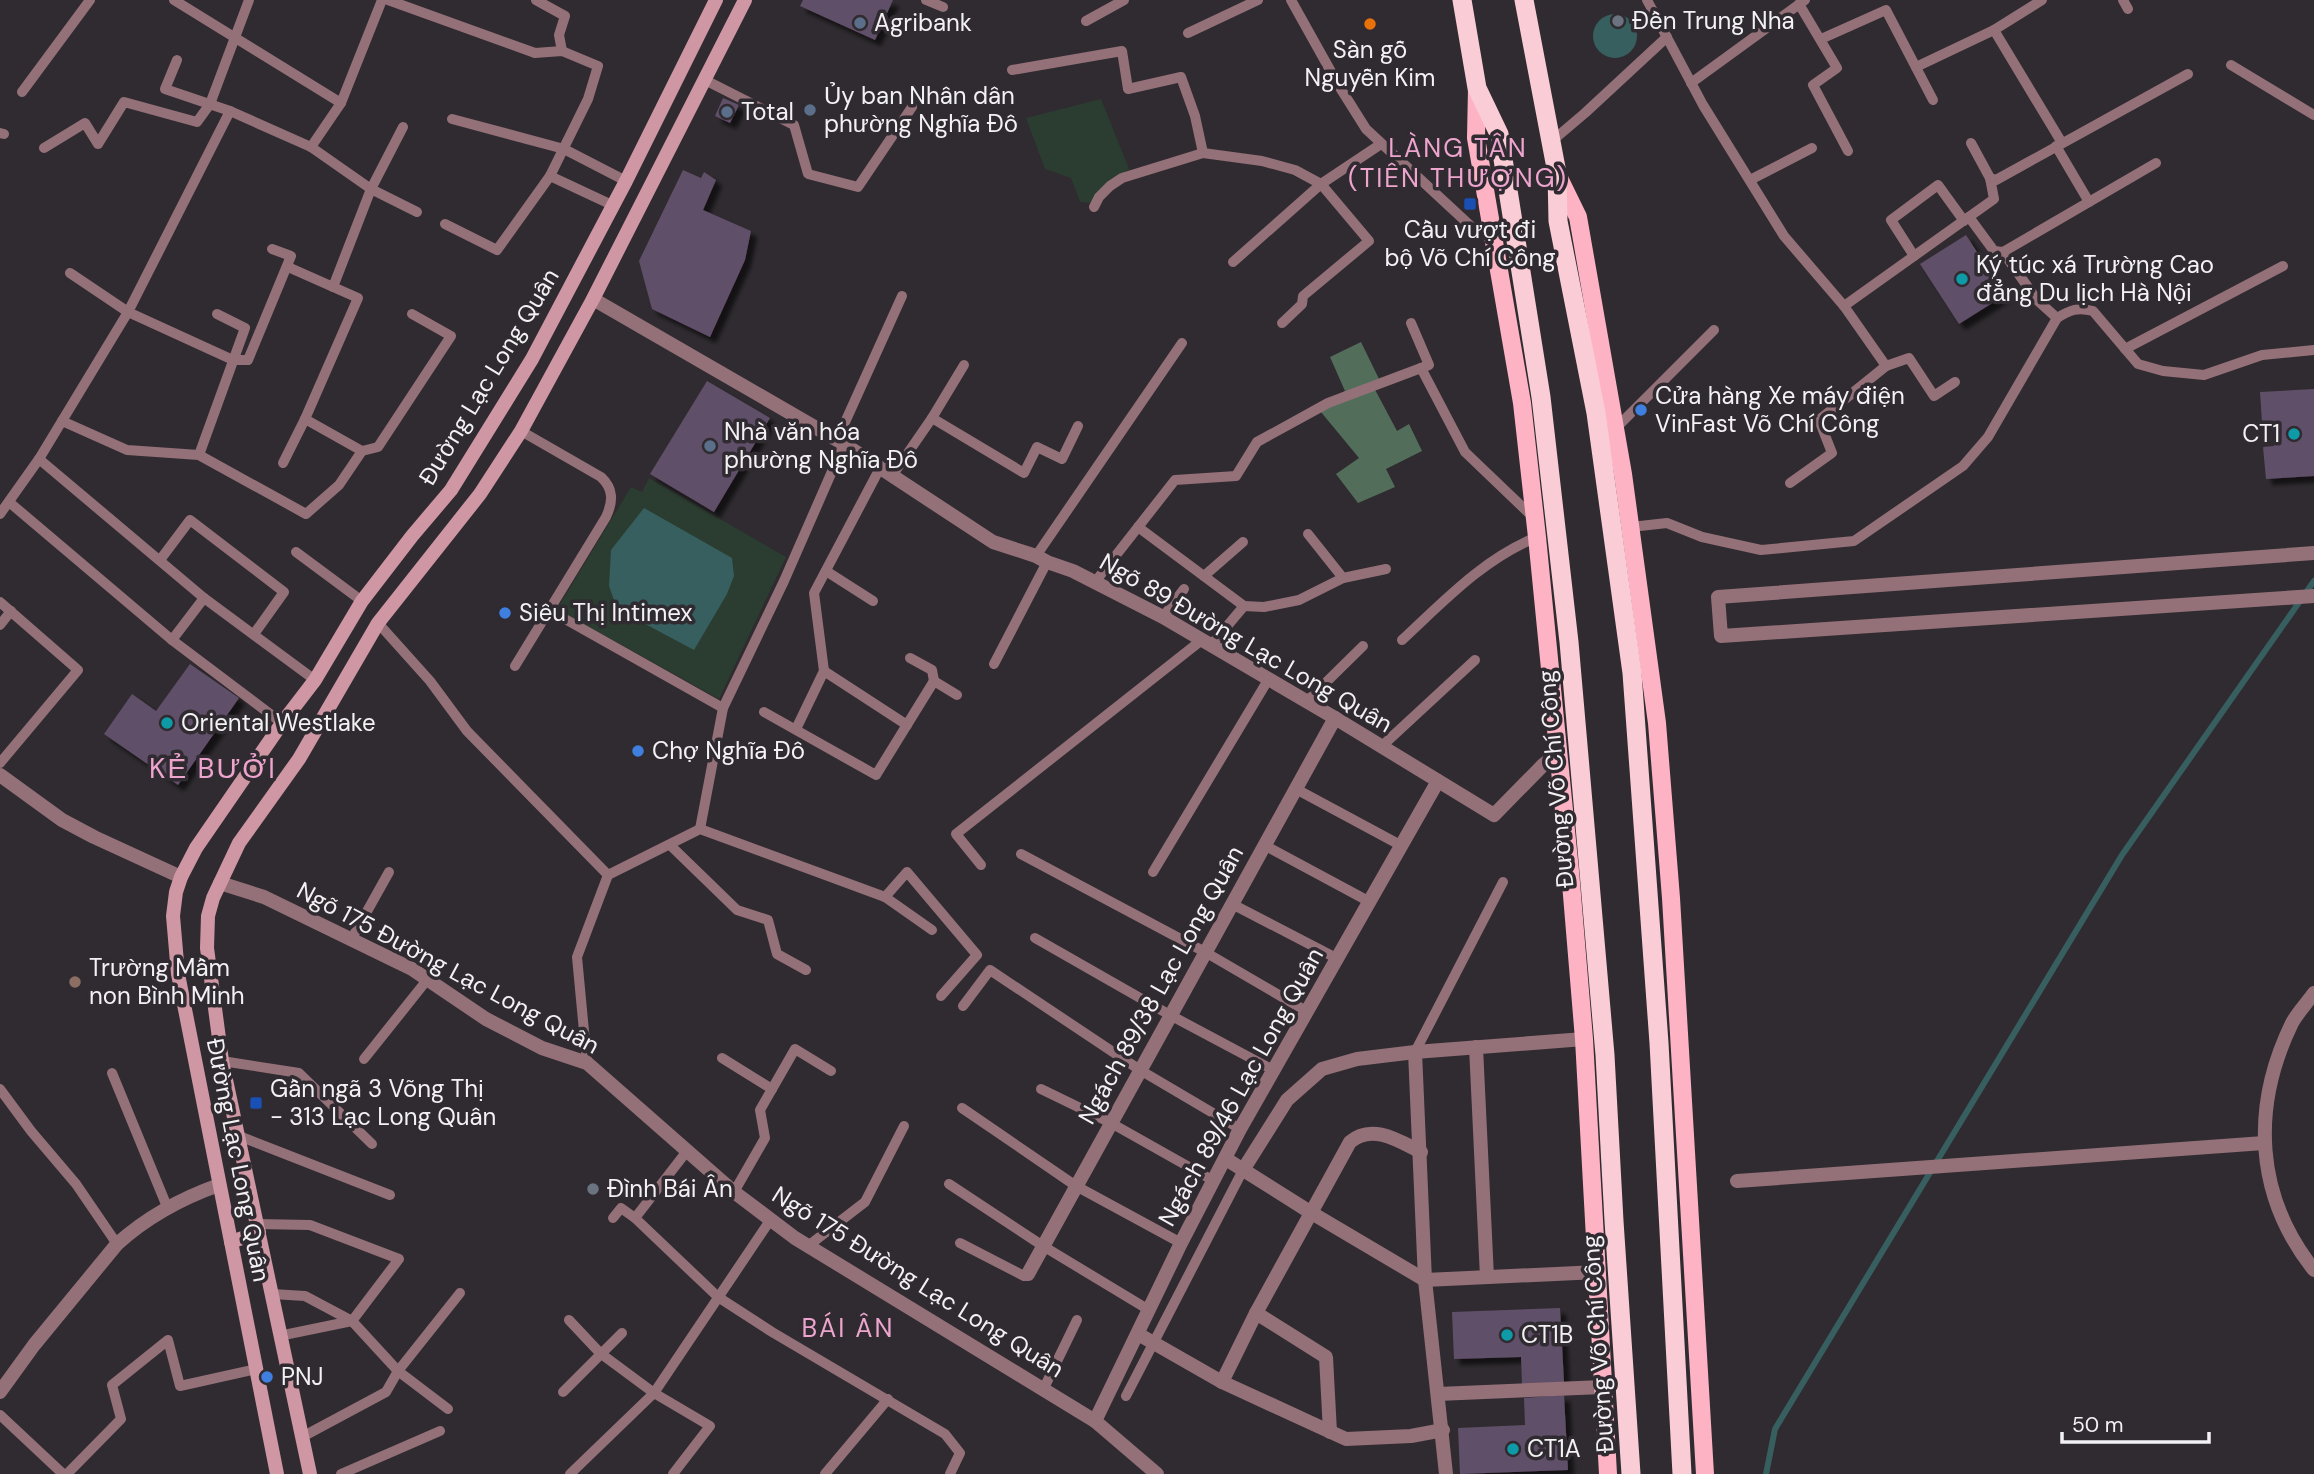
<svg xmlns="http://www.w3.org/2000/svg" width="2314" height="1474" viewBox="0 0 2314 1474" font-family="'DM Sans',sans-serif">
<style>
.green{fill:#2b3c30}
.forest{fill:#526e5a}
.water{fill:#375f5f}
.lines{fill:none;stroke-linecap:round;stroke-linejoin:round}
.stream{stroke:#375f5f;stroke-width:6}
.building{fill:#614f67;filter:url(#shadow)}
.service{stroke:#947078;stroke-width:10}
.minor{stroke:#947078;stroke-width:14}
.secondary{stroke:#cf96a3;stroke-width:14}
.primary{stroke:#fdb3c4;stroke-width:18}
.trunk{stroke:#faccd6;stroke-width:19}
.worship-dot{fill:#6b7280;stroke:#2f2b30;stroke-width:2.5}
.service-dot{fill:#5c6f8a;stroke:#2f2b30;stroke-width:2.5}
.food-dot{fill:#e8710a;stroke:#2f2b30;stroke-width:2.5}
.transit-dot{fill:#1a4fb4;stroke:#2f2b30;stroke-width:2.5}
.culture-dot{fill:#0f9aa8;stroke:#2f2b30;stroke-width:2.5}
.shop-dot{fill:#3f7fe0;stroke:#2f2b30;stroke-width:2.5}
.education-dot{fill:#8d6e63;stroke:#2f2b30;stroke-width:2.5}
.labels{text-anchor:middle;stroke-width:7;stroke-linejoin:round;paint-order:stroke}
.poi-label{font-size:24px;fill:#f4f1f5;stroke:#2f2b30;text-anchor:start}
.street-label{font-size:24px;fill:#f4f1f5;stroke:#2f2b30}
.neighbourhood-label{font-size:26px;letter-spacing:2px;fill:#eda5ce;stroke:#2f2b30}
.quarter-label{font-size:28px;letter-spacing:2px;fill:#eda5ce;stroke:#2f2b30}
</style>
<defs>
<filter id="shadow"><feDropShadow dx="6" dy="6" stdDeviation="2" flood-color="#0009"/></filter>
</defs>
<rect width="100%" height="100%" fill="#2f2b30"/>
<g class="green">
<polygon points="1101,99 1129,169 1102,191 1091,203 1080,202 1071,178 1045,169 1026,118"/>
<polygon points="649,478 786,557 719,699 557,609 631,487 642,492"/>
</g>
<polygon class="forest" points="1361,342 1379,379 1372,384 1397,431 1409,424 1422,451 1386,469 1395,487 1358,503 1336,474 1359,458 1316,406 1345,391 1330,357"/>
<g class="water">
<circle cx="1615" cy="36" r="22"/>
<polygon points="644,508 732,558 734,576 727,594 694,650 617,609 609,586 611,550"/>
</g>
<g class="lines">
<polyline class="stream" points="1766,1474 1775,1429 2122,855 2314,581"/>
</g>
<g class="building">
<polygon points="803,0 893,0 875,40 800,6"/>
<polygon points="723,98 739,105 730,123 715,116"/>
<polygon points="683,170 701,178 704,172 716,180 703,210 751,231 745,260 710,337 652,309 639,261"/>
<polygon points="1966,235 2005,295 1959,324 1920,264"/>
<polygon points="707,381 770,418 714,512 650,474"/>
<polygon points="2314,389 2314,476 2266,479 2263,447 2274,446 2272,421 2262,422 2260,392"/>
<polygon points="190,664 239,698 178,785 104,734 132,694 156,711"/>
<polygon points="1560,1308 1564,1382 1522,1385 1521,1357 1454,1359 1452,1312"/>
<polygon points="1564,1395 1568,1470 1460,1474 1458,1428 1525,1425 1524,1398"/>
</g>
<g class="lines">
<g class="service">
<polyline points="174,0 341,103"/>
<polyline points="388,0 535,53 562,51 598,66 588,99 550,176"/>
<polyline points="536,0 565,16 559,35 562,51"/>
<polyline points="926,0 943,7"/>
<polyline points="1291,0 1339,86 1366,129 1476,231 1494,237"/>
<polyline points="1647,0 1703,105 1784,236 1844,306 1886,366 1819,420 1832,453 1790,483"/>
<polyline points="2123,0 2128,9"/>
<polyline points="1799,4 1837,68 1813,85 1848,151"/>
<polyline points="1086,21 1124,0"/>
<polyline points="1994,30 2042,0"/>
<polyline points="1188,33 1258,0"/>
<polyline points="1821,39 1886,10 1933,100"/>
<polyline points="177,60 165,89 230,111 311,147 371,189 417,212"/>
<polyline points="2231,65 2314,115"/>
<polyline points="1916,67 1994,30 2062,143"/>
<polyline points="1012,70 1122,51 1128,89 1181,77 1195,116 1203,153"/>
<polyline points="705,80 794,125 808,174 858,187 912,107"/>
<polyline points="1691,83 1805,0"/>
<polyline points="22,92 90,0"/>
<polyline points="452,119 564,149 626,181"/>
<polyline points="0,133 4,134"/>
<polyline points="1552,141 1585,113 1667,37"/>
<polyline points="1971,143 1990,178 1996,180 2188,74"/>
<polyline points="2056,146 2089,202"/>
<polyline points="311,147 341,103 382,0"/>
<polyline points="44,148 85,123 98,144 124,102 197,122 210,104 249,0"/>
<polyline points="1750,180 1812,148"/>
<polyline points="1094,207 1099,197 1110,186 1122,178 1203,153 1262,161 1295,170 1321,184 1369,241 1303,296 1302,304 1282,323"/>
<polyline points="1969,217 1994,251 2003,252 2037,300 2057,318"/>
<polyline points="445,224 497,250 550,176 612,205"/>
<polyline points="2003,252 2156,163"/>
<polyline points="1914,256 1891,220 1938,185 1964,221"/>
<polyline points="1233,262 1321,184 1381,144"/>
<polyline points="70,273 128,312 233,360 248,360 291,256 272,249"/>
<polyline points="333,287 371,189 403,127"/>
<polyline points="1844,306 1994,199 1990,178"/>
<polyline points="2125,349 2283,266"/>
<polyline points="1886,366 1909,358 1934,396 1955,382"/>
<polyline points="1421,368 1465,452 1534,518"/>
<polyline points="932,418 1024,473 1037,447 1062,459 1078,426"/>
<polyline points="305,419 362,451"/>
<polyline points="62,421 127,450 199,455 306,514 339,485 362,451 378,447 451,336 412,314"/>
<polyline points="1615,429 1714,330"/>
<polyline points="837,440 902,296"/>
<polyline points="199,455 245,328 217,314"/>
<polyline points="39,459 204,598 315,680"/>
<polyline points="283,463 305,419 358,298 288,267"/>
<polyline points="892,476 932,418 964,365"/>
<polyline points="9,502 172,640 204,598"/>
<polyline points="0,514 39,459 128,312 230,111"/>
<polyline points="1138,527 1244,606 1212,644"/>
<path d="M1631 527 1667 523 1702 537 1761 550 1854 541 1963 466 1988 437 2057 318C2070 310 2077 307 2093 311L2138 364 2163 371 2204 375 2262 355 2314 350"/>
<polyline points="1308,534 1343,578"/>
<polyline points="296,552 362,601"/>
<polyline points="1036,556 1182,343"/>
<polyline points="160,560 190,520 284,592 254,634"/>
<polyline points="826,571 873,601"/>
<polyline points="1204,576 1243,542"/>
<polyline points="1095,582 1175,480 1236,476 1257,442 1328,403 1429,365 1411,323"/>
<polyline points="0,602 78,670 0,763"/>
<polyline points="1244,606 1264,607 1299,600 1343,578 1386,569"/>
<polyline points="549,610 723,708"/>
<polyline points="1163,617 1184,589"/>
<polyline points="378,623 430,681 467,731 608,875"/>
<polyline points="0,625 11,611"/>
<polyline points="172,640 282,723"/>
<path d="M1402 640C1444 601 1483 559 1537 537"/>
<polyline points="910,658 932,670 934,681"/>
<polyline points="994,664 1047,562"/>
<path d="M515 666 606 517C613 502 614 489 601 477L521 431"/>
<polyline points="824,671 907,725"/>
<polyline points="1306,702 1363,646"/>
<polyline points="764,712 876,775 934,681 957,695"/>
<polyline points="796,729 824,671 814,593 880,468"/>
<polyline points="1382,746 1475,660"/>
<polyline points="1296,789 1402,846"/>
<polyline points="700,829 723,708 784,581 844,444"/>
<polyline points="670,845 737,910 768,920 777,954 806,970"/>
<polyline points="1264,845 1370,902"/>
<polyline points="1021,854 1205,952 1308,1012"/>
<polyline points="981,865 956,834 1203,639"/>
<polyline points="1153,872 1268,680"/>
<polyline points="885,897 907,872 977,955 941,996"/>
<polyline points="1232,904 1338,959"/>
<polyline points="1035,938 1170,1015 1275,1071"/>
<polyline points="351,940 389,872"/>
<polyline points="963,1006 990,970 1140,1070 1240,1129"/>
<polyline points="1415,1052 1503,882"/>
<polyline points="722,1058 772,1089"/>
<polyline points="364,1059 427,980"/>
<polyline points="222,1061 299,1073 372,1144"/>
<polyline points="587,1063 577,957 608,875 700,829 885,897 932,930"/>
<polyline points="112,1073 168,1209"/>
<polyline points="0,1089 31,1131 76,1184 117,1244"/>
<polyline points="1041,1089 1111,1123 1214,1181"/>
<polyline points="962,1108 1076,1186 1181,1243"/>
<polyline points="239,1136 390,1195"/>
<polyline points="687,1151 635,1218 718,1297 772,1332 945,1434 960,1453 950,1474"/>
<polyline points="949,1184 1043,1246 1149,1310"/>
<polyline points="734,1192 765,1138 760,1110 795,1049 831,1071"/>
<polyline points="613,1218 621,1208 635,1218"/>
<polyline points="257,1224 310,1225 399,1259 352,1321 279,1336"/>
<polyline points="960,1243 1024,1276 1028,1274"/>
<polyline points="808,1246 865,1202 904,1126"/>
<polyline points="272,1294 305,1296 352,1321 398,1371 448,1409"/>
<polyline points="569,1320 600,1353 654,1393 710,1426 673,1474"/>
<polyline points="1044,1388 1077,1320"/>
<polyline points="563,1392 622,1333"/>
<polyline points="1126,1396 1243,1170"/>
<polyline points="0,1415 63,1474"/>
<polyline points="302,1437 386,1392 398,1371 460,1293"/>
<polyline points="67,1474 121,1419 112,1385 168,1340 180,1386 257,1369"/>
<polyline points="341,1474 440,1431"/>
<polyline points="570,1474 654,1393 771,1219"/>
<polyline points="825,1474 888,1399"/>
</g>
<g class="minor">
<polyline points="593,299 844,444 993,542 1036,556 1047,562 1073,571 1163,617 1335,718 1494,815 1543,765 1558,753"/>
<polyline points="2314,553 1718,597 1721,636 2314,596"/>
<polyline points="0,775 62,820 94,837 181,877"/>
<polyline points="220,883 264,897 412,969 486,1019 542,1048 587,1063 734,1192 795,1238 1095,1421 1157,1474"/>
<path d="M2314 993C2307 1003 2298 1012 2292 1023 2251 1107 2255 1196 2314 1270"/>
<polyline points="1476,1047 1487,1277"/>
<polyline points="1415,1052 1425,1280 1446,1474"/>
<polyline points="1226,1159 1310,1212 1425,1280 1598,1272"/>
<polyline points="1243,1170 1287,1100 1322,1069 1357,1059 1415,1052 1584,1039"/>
<polyline points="1737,1181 2264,1143"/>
<polyline points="1028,1274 1335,718"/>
<polyline points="1256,1313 1326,1357 1330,1432"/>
<polyline points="1138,1334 1222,1382 1346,1439 1411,1436 1443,1430"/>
<path d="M1222 1382 1256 1313 1350 1142C1372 1123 1399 1141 1421 1152"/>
<path d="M0 1392 34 1345 117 1244C146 1218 182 1198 219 1185"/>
<polyline points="1438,1394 1603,1387"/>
<polyline points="1095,1421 1181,1243 1240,1129 1438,781"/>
</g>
<g class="secondary">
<polyline points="231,1242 259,1232"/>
<polyline points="277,1474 178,974 173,916 176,892 181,877 196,848 282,723 315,680 362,601 412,536 451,490 532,359 626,181 716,0"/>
<polyline points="310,1474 222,1061 207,948 208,916 213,898 239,843 299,759 378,623 480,494 521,431 593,299 745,0"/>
</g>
<g class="primary">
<polyline points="1477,88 1476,138 1522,403 1537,537 1570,871 1584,1039 1608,1474"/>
<polyline points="1557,174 1578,217 1623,474 1657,723 1671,898 1705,1474"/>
</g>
<g class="trunk">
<polyline points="1462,0 1477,88 1499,134 1541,397 1569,642 1605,1055 1614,1221 1631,1474"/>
<polyline points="1524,0 1557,173 1558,221 1596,413 1632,673 1659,1043 1682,1474"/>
</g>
</g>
<g class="worship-dot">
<circle cx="1618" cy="21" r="7"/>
<circle cx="593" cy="1189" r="7"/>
</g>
<g class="service-dot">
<circle cx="860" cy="23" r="7"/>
<circle cx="810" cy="110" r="7"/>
<circle cx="727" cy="112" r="7"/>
<circle cx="710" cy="446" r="7"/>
</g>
<circle class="food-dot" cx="1370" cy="24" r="7"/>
<g class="transit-dot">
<rect x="1463" y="197" width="14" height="14" rx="3.5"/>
<rect x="249" y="1096" width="14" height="14" rx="3.5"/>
</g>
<g class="culture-dot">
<circle cx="1962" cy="279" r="7"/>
<circle cx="2294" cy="434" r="7"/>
<circle cx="167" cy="723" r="7"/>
<circle cx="1507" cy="1335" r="7"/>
<circle cx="1513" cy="1449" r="7"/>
</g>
<g class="shop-dot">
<circle cx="1641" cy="410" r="7"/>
<circle cx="505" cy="613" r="7"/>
<circle cx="638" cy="751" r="7"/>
<circle cx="267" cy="1377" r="7"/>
</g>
<circle class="education-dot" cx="75" cy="982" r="7"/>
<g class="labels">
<g class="poi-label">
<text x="1632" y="29">Đền Trung Nha</text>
<text x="874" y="31">Agribank</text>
<text x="1370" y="58" text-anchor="middle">Sàn gỗ<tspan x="1370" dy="28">Nguyễn Kim</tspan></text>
<text x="824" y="104">Ủy ban Nhân dân<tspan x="824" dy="28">phường Nghĩa Đô</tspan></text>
<text x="741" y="120">Total</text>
<text x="1470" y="238" text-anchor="middle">Cầu vượt đi<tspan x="1470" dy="28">bộ Võ Chí Công</tspan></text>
<text x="1976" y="273">Ký túc xá Trường Cao<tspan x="1976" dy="28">đẳng Du lịch Hà Nội</tspan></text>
<text x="1655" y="404">Cửa hàng Xe máy điện<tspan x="1655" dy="28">VinFast Võ Chí Công</tspan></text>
<text x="724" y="440">Nhà văn hóa<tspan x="724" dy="28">phường Nghĩa Đô</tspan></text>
<text x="2280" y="442" text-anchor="end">CT1</text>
<text x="519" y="621">Siêu Thị Intimex</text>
<text x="181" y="731">Oriental Westlake</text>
<text x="652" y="759">Chợ Nghĩa Đô</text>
<text x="89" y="976">Trường Mầm<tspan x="89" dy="28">non Bình Minh</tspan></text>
<text x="270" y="1097">Gần ngã 3 Võng Thị<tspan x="270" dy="28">- 313 Lạc Long Quân</tspan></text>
<text x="607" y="1197">Đình Bái Ân</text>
<text x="1521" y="1343">CT1B</text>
<text x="281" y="1385">PNJ</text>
<text x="1527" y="1457">CT1A</text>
</g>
<g class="street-label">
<text transform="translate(489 377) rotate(-59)" y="8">Đường Lạc Long Quân</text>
<text transform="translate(1246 643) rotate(30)" y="8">Ngõ 89 Đường Lạc Long Quân</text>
<text transform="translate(1556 779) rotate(-95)" y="8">Đường Võ Chí Công</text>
<text transform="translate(448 968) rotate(28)" y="8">Ngõ 175 Đường Lạc Long Quân</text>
<text transform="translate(1161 985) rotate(-61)" y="8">Ngách 89/38 Lạc Long Quân</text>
<text transform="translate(1241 1087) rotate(-61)" y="8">Ngách 89/46 Lạc Long Quân</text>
<text transform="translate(238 1160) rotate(79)" y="8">Đường Lạc Long Quân</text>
<text transform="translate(918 1282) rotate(32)" y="8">Ngõ 175 Đường Lạc Long Quân</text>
<text transform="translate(1598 1344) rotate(-94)" y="8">Đường Võ Chí Công</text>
</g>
<g class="neighbourhood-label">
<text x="1458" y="157">LÀNG TÂN<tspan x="1458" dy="30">(TIÊN THƯỢNG)</tspan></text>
<text x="848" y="1337">BÁI ÂN</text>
</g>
<g class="quarter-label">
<text x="213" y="778">KẺ BƯỞI</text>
</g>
</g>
<path d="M2062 1432v10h147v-10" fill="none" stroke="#f4f1f5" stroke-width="3.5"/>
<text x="2072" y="1432" font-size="21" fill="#f4f1f5" stroke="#2f2b30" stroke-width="5" paint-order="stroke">50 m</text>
</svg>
